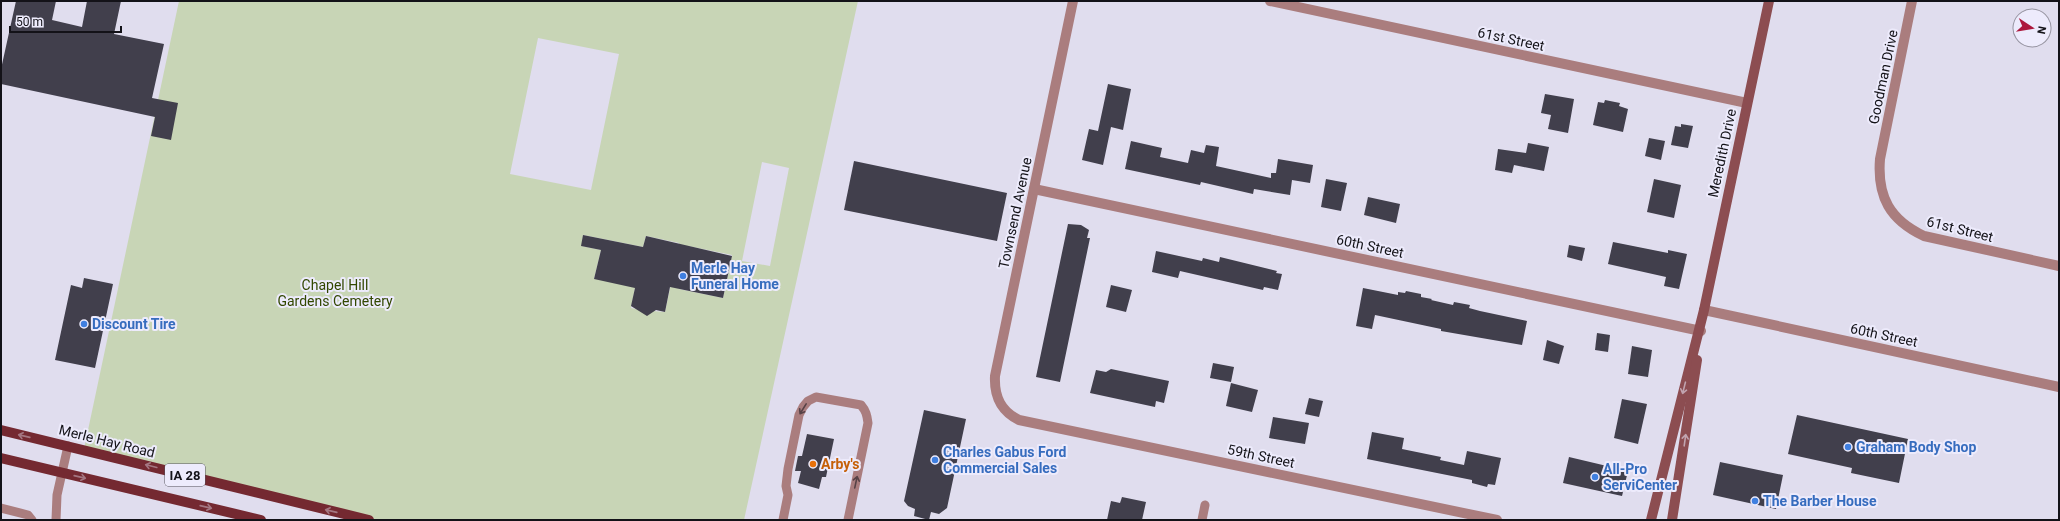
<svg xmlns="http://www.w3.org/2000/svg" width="2060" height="521" viewBox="0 0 2060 521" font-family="Roboto,sans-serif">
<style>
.green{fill:#c8d5b6;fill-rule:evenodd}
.building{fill:#413f4c}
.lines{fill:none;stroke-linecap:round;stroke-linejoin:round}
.lane{stroke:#aa7d7e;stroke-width:9}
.street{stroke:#aa7d7e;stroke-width:10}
.secondary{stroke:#8c4d51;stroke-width:10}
.primary{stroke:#742931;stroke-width:10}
.oneway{stroke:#c1a4af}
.oneway2{stroke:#574246}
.oneway3{stroke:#a47782}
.shop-dot{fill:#3f7fe0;stroke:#edebfc;stroke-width:1.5}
.food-dot{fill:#e8710a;stroke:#edebfc;stroke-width:1.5}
.labels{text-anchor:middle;stroke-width:4;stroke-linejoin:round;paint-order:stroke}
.shield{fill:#edebfc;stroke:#54535c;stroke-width:1}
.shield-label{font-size:13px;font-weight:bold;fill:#131218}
.street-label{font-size:14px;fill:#131218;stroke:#edebfc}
.shop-label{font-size:14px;font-weight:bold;fill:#366cbe;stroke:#edebfc;text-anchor:start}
.park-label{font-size:14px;fill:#324700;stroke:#edebfc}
.food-label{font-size:14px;font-weight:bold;fill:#c56008;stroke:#edebfc;text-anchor:start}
</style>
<rect width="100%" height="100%" fill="#e0ddee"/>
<path class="green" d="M179 1H858L744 520H369L84 449ZM538 38 619 54 591 190 510 174ZM762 162 789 168 770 266 742 261ZM583 235 643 247 646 236 679 243 677 254 688 246 732 255 723 298 679 289 672 279 665 312 641 310 631 308 638 273 594 279 601 250 582 246Z"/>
<g class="building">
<polygon points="16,1 56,1 52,20 82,27 87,1 121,1 114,34 164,44 152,98 178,103 171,140 151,136 155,117 1,84 1,69"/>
<polygon points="1108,84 1131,89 1123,130 1111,127 1103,165 1082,160 1089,129 1098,131"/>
<polygon points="1545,94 1574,99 1568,133 1548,129 1551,115 1541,113"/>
<polygon points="1605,100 1620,103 1619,106 1628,109 1623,132 1593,125 1598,102 1604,103"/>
<polygon points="1681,124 1693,126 1688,148 1671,145 1675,126 1681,127"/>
<polygon points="1649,138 1665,141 1661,160 1645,156"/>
<polygon points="1131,141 1162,148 1160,157 1188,163 1191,150 1204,153 1206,145 1219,147 1216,166 1271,178 1271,173 1276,173 1278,159 1313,165 1310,183 1292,180 1290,195 1254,189 1253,194 1201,182 1200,185 1125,169"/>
<polygon points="1528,143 1549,147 1544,171 1514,165 1512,173 1495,170 1498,149 1526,153"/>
<polygon points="854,161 1007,193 997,241 844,210"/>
<polygon points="1326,179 1347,183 1341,211 1321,207"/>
<polygon points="1654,179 1681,185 1674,218 1647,212"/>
<polygon points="1368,197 1400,204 1396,223 1364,215"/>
<polygon points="1068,224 1081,225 1089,230 1087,238 1090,238 1060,382 1036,377"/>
<polygon points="583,235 643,247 646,236 732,256 723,298 670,287 665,312 656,310 647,316 631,306 635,288 594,279 601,250 581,246"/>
<polygon points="1613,242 1668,253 1668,250 1687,254 1679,289 1664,286 1666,277 1608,264"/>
<polygon points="1569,245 1585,248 1582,261 1567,257"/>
<polygon points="1156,251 1202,261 1203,258 1219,262 1220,257 1277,271 1276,273 1282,274 1278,290 1264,287 1263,290 1180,271 1178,278 1152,272"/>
<polygon points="84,278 113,284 95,368 55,360 71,285 82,288"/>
<polygon points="1111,285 1132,290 1126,312 1106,307"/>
<polygon points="1363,288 1398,295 1398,292 1405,293 1406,291 1421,294 1421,297 1432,299 1431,300 1453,305 1454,302 1470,305 1469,308 1480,311 1527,321 1522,345 1441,331 1441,329 1375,315 1372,329 1356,326"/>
<polygon points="1597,333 1610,335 1608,352 1595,350"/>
<polygon points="1547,340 1564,346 1559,364 1543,360"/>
<polygon points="1632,346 1652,350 1648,377 1628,374"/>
<polygon points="1213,363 1234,367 1231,382 1210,378"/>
<polygon points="1111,369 1169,381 1164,403 1156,401 1155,407 1090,393 1096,370 1106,372"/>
<polygon points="1231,383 1258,390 1252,412 1226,406"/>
<polygon points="1309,398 1323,401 1319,417 1305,414"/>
<polygon points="1622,399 1647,404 1638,444 1614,438"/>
<polygon points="924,410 966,419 947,508 939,514 931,512 929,520 914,516 915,509 908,506 904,501"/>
<polygon points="1797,415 1908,439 1899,483 1851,473 1852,468 1788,454"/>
<polygon points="1273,417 1309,423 1305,444 1269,438"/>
<polygon points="1372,432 1404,438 1402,449 1441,457 1440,460 1464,465 1467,451 1501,458 1495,485 1488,484 1487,487 1472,483 1472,480 1367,459"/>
<polygon points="807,434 834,439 826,477 822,477 819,489 798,483 801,471 795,471 798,456 802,456"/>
<polygon points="1569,457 1628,471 1622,496 1563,483"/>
<polygon points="1720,462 1783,475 1776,509 1713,495"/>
<polygon points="1122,497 1146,502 1142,520 1107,520 1111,501 1120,503"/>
</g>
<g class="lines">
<g class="lane">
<polyline points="1,508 28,515 32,520"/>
<polyline points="56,520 57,495 68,446"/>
<path d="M783 520 788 495 786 486 788 469 799 415 803 407 808 401 816 397 861 405C866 411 867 415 868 423L848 520"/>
<polyline points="1202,520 1205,505"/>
</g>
<g class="street">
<path d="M1073 1 995 376C994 397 1001 411 1019 420L1497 520"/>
<polyline points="1270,1 1747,103"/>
<path d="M1912 1 1880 159C1877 197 1890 220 1924 236L2059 266"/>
<polyline points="1034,189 1701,331"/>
<polyline points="1704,310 2059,387"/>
</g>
<g class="secondary">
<polyline points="1651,520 1704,310 1769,1"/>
<polyline points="1672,520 1697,360"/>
</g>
<g class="primary">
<polyline points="1,430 369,520"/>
<polyline points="1,458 261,520"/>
</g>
</g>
<defs><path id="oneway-shaft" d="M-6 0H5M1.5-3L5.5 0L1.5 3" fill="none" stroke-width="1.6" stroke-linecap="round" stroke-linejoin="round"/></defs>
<g class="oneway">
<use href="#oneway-shaft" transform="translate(1684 388) rotate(104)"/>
<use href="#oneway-shaft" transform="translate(1685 440) rotate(-82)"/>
</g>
<g class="oneway2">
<use href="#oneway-shaft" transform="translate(803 409) rotate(122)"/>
<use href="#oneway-shaft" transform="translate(856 482) rotate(-78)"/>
</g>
<g class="oneway3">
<use href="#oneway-shaft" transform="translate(24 436) rotate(-167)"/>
<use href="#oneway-shaft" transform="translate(151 466) rotate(-166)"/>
<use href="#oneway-shaft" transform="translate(80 477) rotate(13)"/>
<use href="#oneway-shaft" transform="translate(206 507) rotate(13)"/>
<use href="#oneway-shaft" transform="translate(331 511) rotate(-167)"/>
</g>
<g class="shop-dot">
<circle cx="683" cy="276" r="4"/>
<circle cx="84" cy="324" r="4"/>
<circle cx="1848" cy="447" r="4"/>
<circle cx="935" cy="460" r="4"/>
<circle cx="1595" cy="477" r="4"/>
<circle cx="1755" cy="501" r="4"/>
</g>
<circle class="food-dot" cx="813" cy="464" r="4"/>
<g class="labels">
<rect class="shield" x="165" y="464" width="40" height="22" rx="3"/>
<g class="shield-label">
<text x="185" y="480">IA 28</text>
</g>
<g class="street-label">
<text transform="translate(1511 39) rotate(12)" y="5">61st Street</text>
<text transform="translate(1883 77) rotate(-78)" y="5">Goodman Drive</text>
<text transform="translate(1722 153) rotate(-78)" y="5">Meredith Drive</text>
<text transform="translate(1015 213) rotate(-78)" y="5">Townsend Avenue</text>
<text transform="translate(1960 229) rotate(14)" y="5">61st Street</text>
<text transform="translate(1370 246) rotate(12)" y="5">60th Street</text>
<text transform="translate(1884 335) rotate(12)" y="5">60th Street</text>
<text transform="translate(107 441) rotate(14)" y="5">Merle Hay Road</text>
<text transform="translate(1261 456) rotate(12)" y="5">59th Street</text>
</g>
<g class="shop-label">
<text x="691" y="273">Merle Hay<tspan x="691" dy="16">Funeral Home</tspan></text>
<text x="92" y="329">Discount Tire</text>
<text x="1856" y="452">Graham Body Shop</text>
<text x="943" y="457">Charles Gabus Ford<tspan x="943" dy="16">Commercial Sales</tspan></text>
<text x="1603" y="474">All-Pro<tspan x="1603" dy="16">ServiCenter</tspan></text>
<text x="1763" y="506">The Barber House</text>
</g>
<g class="park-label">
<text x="335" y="290">Chapel Hill<tspan x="335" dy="16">Gardens Cemetery</tspan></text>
</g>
<g class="food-label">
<text x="821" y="469">Arby's</text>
</g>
</g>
<rect width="2060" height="521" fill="none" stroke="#131218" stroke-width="4"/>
<g transform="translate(2032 28) rotate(102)"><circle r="19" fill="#edebfc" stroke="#9694a1"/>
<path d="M0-3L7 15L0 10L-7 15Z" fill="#ac173c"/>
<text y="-6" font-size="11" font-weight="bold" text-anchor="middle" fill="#131218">N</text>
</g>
<path d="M10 26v6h111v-6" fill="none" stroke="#131218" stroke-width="2"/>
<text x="16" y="26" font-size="12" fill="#131218" stroke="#edebfc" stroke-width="3" paint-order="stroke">50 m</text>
</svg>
